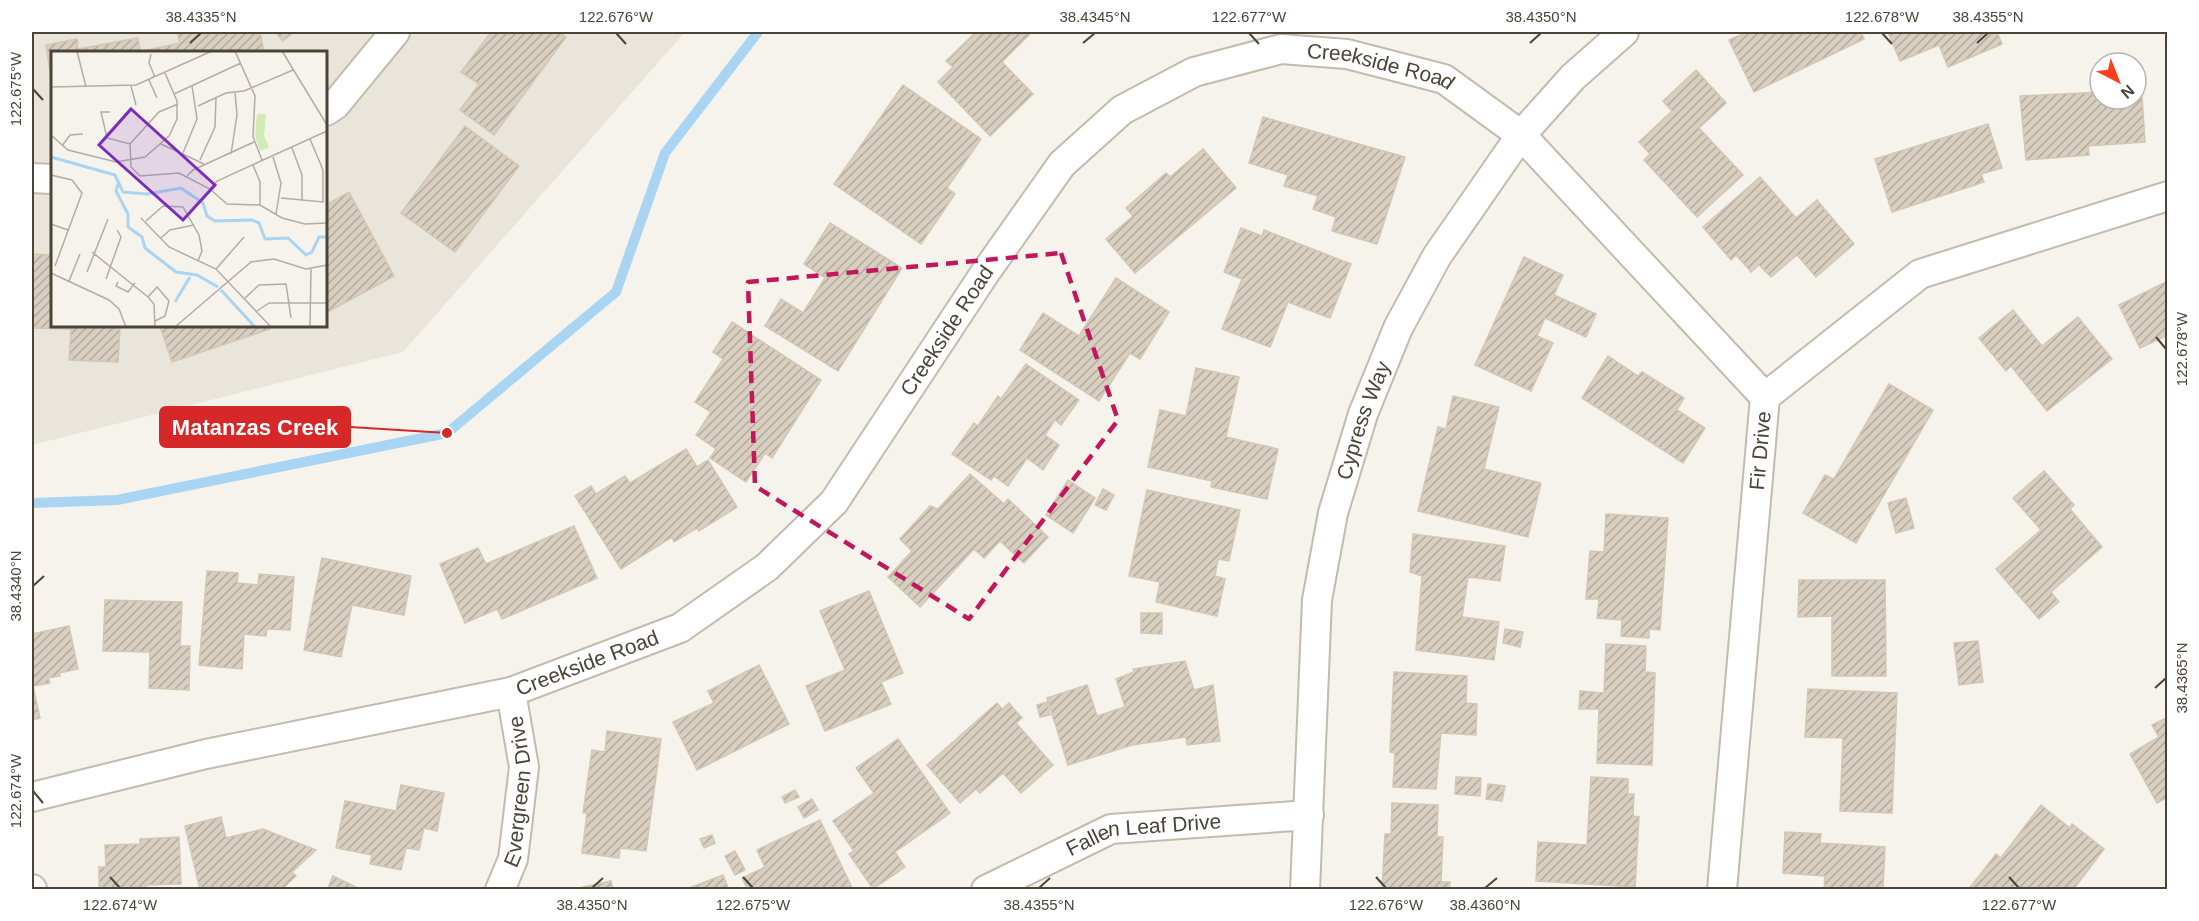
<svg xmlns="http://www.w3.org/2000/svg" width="2199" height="921" viewBox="0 0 2199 921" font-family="Arial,sans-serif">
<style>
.residential{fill:#eae5da;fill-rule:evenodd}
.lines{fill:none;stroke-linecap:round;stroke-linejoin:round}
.stream{stroke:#a9d4f2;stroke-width:10}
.building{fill:url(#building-hatch);stroke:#d3c7b4;stroke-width:1.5}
.minor-casing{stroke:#c2bbae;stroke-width:32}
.minor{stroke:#fff;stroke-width:28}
.marked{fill:none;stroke:#c2185b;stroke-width:4.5;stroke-dasharray:12 8;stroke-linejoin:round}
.ticks{fill:none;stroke:#4b4439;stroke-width:2}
.labels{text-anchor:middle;stroke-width:6;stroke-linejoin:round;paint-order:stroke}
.street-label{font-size:21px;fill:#4b4439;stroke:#fff}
.inset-river{fill:none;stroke:#a9d4f2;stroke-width:3}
.inset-road{fill:none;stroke:#b2ada4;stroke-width:1.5}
.view{fill:#7b2cbf;fill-opacity:0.15;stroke:#7b2cbf;stroke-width:3}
.inset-edge{fill:none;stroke:#4b4439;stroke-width:3}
.leader{fill:none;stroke:#d62828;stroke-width:2}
.callout-dot{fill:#d62828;stroke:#fff;stroke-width:2}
.callout{fill:#d62828;stroke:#d62828;stroke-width:2}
.callout-label{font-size:22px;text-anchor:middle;font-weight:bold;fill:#fff}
.neatline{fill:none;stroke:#4b4439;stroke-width:2}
.ticks-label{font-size:15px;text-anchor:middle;fill:#4b4439}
</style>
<defs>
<pattern id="building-hatch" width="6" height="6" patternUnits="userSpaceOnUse" patternTransform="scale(1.5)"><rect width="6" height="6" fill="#d8cfc1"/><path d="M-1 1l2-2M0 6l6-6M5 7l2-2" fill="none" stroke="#b1aa9e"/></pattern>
</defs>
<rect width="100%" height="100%" fill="#f6f3ec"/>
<path class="residential" d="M32 32H685L403 352 32 445ZM52 52H326V326H52Z"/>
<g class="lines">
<polyline class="stream" points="32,503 117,500 447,433 616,292 665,153 758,32"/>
</g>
<g class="building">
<polygon points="177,32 260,32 264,52 148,52 147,50 180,43"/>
<polygon points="275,32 294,32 283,41"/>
<polygon points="491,32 558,32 566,37 494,135 460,110 479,84 461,72"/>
<polygon points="976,32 1032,32 1002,62 1033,94 990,136 938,82 953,67 946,61"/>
<polygon points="1747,32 1861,32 1864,39 1754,92 1729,40"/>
<polygon points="1888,32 1997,32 2002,44 1948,67 1939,45 1900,61"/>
<polygon points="138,38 140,52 52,52 52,85 46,45 77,39 78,49"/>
<polygon points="1696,70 1726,103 1699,128 1743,175 1697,217 1644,160 1650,154 1639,142 1672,111 1663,101"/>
<polygon points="903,85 981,139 947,188 955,194 921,244 834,184"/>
<polygon points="2100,92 2100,99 2136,99 2136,96 2142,96 2145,142 2088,146 2089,155 2026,160 2020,96"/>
<polygon points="1263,117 1405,157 1377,244 1332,231 1336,217 1313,209 1318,196 1284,186 1288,175 1249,163"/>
<polygon points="1988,124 2002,168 1981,174 1984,182 1892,212 1875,159"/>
<polygon points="465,126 519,166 455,252 401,213"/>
<polygon points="1203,149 1236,188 1135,273 1106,239 1133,216 1126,208 1166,173 1170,177"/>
<polygon points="1760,177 1796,218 1817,200 1854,244 1816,277 1797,255 1771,277 1759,265 1751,272 1736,255 1731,260 1703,227"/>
<polygon points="349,192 394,276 326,313 326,205"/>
<polygon points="830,223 902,268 838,371 765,326 781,299 803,313 825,278 804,264"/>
<polygon points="1241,228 1262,236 1264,230 1351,264 1330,318 1288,302 1270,347 1222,329 1242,279 1224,272"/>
<polygon points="32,254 52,255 52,326 120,326 118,362 69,360 71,329 32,328"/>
<polygon points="1524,257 1563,275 1554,295 1596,314 1586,337 1545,318 1537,336 1553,343 1531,391 1475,365"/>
<polygon points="1116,278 1169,312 1140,359 1130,353 1099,401 1020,350 1043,313 1079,336"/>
<polygon points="2168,281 2168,335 2140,348 2119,305"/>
<polygon points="2013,310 2042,346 2078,317 2112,359 2047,411 2011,366 2006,371 1979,338"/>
<polygon points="732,322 821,380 772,458 765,453 746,482 710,458 716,449 696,435 711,412 695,402 723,359 713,352"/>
<polygon points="160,326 269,326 270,329 172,362"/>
<polygon points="1608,356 1638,376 1642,372 1684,398 1677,410 1705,428 1683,463 1582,398"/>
<polygon points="1026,364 1079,400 1061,425 1055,420 1045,435 1059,445 1043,470 1027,458 1008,486 994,476 991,480 952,454 974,423 978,426 998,396 1001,399"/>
<polygon points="1196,368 1239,377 1226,437 1278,449 1267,499 1211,487 1212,481 1148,467 1160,410 1186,416"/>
<polygon points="1889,384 1933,410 1856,543 1803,513 1825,475 1834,479"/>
<polygon points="1453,396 1499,407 1484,469 1541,483 1528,537 1418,511 1438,427 1446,429"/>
<polygon points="686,449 697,467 708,460 737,507 699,531 697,528 674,542 672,537 621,569 575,496 591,486 596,494 625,476 630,483"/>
<polygon points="2044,471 2074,505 2070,509 2102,547 2051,592 2059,602 2039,619 1996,569 2041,530 2013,498"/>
<polygon points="970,474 1004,504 1008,499 1048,537 1024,563 1000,541 984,558 974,549 920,607 888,577 912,551 900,539 930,506 938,509"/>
<polygon points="1068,480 1095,498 1073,533 1046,515"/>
<polygon points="1103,489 1114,495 1106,510 1095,505"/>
<polygon points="1147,490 1240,510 1229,561 1218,559 1215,576 1225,579 1217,616 1156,602 1160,582 1129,576"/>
<polygon points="1906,498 1914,528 1896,533 1888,503"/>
<polygon points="1606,514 1668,518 1660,630 1649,629 1649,638 1621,636 1622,620 1597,618 1599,599 1586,599 1590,551 1604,552"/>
<polygon points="574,526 597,578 502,619 497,609 465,623 440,564 478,548 486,564"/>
<polygon points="1413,534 1505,546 1500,581 1468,577 1462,617 1499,622 1494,660 1416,650 1422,576 1410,572"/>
<polygon points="322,558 411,576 404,615 352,605 341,657 304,650"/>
<polygon points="207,571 238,573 237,583 258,585 259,574 294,577 290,630 267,629 266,636 244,634 242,669 199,665"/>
<polygon points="1799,580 1885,580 1886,676 1832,676 1832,616 1798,617"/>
<polygon points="869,591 903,673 881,682 891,704 825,731 806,686 845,670 820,611"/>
<polygon points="105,600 182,602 180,646 190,646 189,690 149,688 150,652 103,651"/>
<polygon points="1141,613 1162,613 1162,634 1141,633"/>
<polygon points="69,626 78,669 59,673 60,676 48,678 50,683 33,686 40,718 32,720 32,634"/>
<polygon points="1505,629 1523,632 1520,647 1503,643"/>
<polygon points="1978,641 1983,682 1959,685 1954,643"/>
<polygon points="1606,644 1646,646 1645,672 1655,673 1652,765 1597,763 1599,709 1579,709 1580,691 1604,693"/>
<polygon points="1185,661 1194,690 1213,685 1220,741 1187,745 1186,737 1132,745 1068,765 1047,698 1087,685 1097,716 1125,707 1116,679 1134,672 1133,669"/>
<polygon points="759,665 789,724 697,770 673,722 714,703 708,691"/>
<polygon points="1394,672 1467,676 1466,703 1477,704 1476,735 1441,733 1436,789 1393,787 1395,753 1390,752"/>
<polygon points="1808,689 1897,693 1892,813 1840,811 1843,738 1805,737"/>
<polygon points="1047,702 1050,715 1040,717 1037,705"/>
<polygon points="997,703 1002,709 1009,703 1022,718 1016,723 1053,765 1021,793 1003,773 980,793 976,789 960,803 927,765"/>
<polygon points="2168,717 2168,797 2157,803 2130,754 2159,737 2152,725"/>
<polygon points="607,731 661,739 646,851 620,848 619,858 582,853 587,813 583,813 592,750 605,752"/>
<polygon points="898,739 950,813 895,852 905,867 873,889 849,854 854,851 833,821 874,793 856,768"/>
<polygon points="1456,777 1481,778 1480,796 1455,794"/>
<polygon points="1591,777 1628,779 1628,794 1634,794 1633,816 1639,817 1635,887 1536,881 1538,842 1587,845"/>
<polygon points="1488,784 1505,786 1502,801 1486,799"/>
<polygon points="401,785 444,793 437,831 424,828 419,850 406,848 401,870 370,864 372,855 336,848 345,801 396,811"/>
<polygon points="795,790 799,797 785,803 782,797"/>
<polygon points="812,799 818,810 804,818 798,807"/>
<polygon points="1392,803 1438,805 1437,837 1443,837 1441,882 1450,882 1449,890 1382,890 1385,834 1391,834"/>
<polygon points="2041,805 2070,828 2072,824 2104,849 2073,890 1968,890 1996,854 2001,858"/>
<polygon points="221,817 226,838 263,829 316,850 292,872 296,876 281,890 200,890 185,826"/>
<polygon points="820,820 853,890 748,890 742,878 765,867 757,850"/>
<polygon points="1785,832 1821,834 1820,843 1885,847 1883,888 1824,890 1825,876 1783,873"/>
<polygon points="712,835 715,843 704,848 700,839"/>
<polygon points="179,837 181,884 146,885 146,890 99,890 99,867 106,867 105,845 140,844 140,839"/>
<polygon points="735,851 745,870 735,875 725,856"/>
<polygon points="723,875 729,890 684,890"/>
<polygon points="333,876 362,890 327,890"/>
<polygon points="611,881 613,890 569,890"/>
</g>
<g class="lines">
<defs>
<g id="minor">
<polyline points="326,111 335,105 395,32"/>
<polyline points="32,178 52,179"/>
<path id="s1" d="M32 797 206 754 511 692 680 628 767 567 834 502 985 273 1062 164 1122 110 1194 72 1281 49 1347 54 1444 79 1521 135 1765 397"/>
<polyline points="32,889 32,890"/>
<path id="s2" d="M500 890 513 859 524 767 511 692"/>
<path id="s3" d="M986 890 1111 829 1309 815"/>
<path id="s4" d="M1305 890 1317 600 1333 513 1363 414 1398 328 1437 256 1521 135 1573 77 1624 32"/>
<path id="s5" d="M1722 890 1765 397 1920 274 2168 196"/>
</g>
</defs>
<use href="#minor" class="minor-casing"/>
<use href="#minor" class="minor"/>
</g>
<path class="marked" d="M1061 253 1118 420 969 619 755 486 748 282Z"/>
<path class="ticks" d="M616 33 626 44M1249 33 1259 44M1882 33 1892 44M190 43 201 33M1083 43 1095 33M1530 43 1541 33M1977 43 1988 33M33 89 43 100M2156 337 2166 349M33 586 44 576M2155 688 2166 678M33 791 43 803M110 877 120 888M743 877 753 888M1376 877 1386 888M2009 877 2019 888M592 888 603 878M1039 888 1050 878M1485 888 1497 878"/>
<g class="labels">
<g class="street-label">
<text dy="7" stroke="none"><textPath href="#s1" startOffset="1632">Creekside Road</textPath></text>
<text dy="7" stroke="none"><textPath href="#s1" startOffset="1076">Creekside Road</textPath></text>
<text dy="7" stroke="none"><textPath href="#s4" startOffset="476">Cypress Way</textPath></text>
<text dy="7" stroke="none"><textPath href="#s5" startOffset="441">Fir Drive</textPath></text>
<text dy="7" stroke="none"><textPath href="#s1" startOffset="572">Creekside Road</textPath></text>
<text dy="7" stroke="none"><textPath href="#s2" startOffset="102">Evergreen Drive</textPath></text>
<text dy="7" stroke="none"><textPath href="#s3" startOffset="170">Fallen Leaf Drive</textPath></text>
</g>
</g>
<g transform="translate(51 51)">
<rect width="276" height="276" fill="#f6f3ec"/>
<path d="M206 63H215L213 85 218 96 209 100 204 85Z" fill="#d2eab5"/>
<path class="inset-river" d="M0 106 64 124 72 141 96 143 130 137 152 152 156 165 164 170 201 169 208 172 214 188 237 187 255 204 261 201 268 186H276M67 133 65 140 77 163V176L91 186 94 197 125 221 146 224 167 236M170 239 204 276M124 251 139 226"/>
<path class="inset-road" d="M26 0 35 36M184 0 204 45 202 86 211 109M231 0 276 74M100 3 98 12 104 26M98 29 106 47M80 35 85 54M0 36 85 34 161 0M123 43 190 12M147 55 175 42 193 40 242 19M59 61H50L56 87 79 93 108 61 127 53M0 84 17 99 65 111 94 106 118 85 126 68V50L114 22M79 93 80 116 89 125 128 122 159 138 176 153 209 154 231 167 254 173 276 172M110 93 153 113M11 95 19 84 32 83M241 97 251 124V150M132 102 146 68 141 35M180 103 186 64 184 41M222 106 230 132 225 163M149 109 164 76 165 47M202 114 209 131V154M0 124 21 129 31 142 4 215M136 125 142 119 203 91M159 138 166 130 276 80M230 147 272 151V119L259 88M90 167 118 196 165 218 220 276M95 170 112 155 132 156 148 184 151 200 147 210M0 173 17 179M110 187 119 179 143 174M41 201 97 246 103 253 104 276M165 218 193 186M36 221 57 168M0 222 58 249 68 258 75 276M55 228 70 186 66 179M18 230 29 203M67 231 65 235 77 241 84 232M97 246 106 236 118 250 114 265 104 270M194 247 208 234 235 233 240 267M206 260 218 252H276M124 276 200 211 223 208 255 218 276 214M259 276 260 218"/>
<path class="view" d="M80 58 164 134 132 169 48 94Z"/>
<rect width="276" height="276" class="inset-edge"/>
</g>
<path class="leader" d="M447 433L350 427"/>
<circle class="callout-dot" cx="447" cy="433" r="6"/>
<rect class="callout" x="160" y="407" width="190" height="40" rx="6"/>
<g class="callout-label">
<text x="255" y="435">Matanzas Creek</text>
</g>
<rect width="2199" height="921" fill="none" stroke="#ffffff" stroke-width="66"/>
<g transform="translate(2118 81) rotate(138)"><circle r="28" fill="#ffffff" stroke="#b7b4b0" stroke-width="1.5"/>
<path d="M0-4.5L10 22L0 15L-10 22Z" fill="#fc3f1d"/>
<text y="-9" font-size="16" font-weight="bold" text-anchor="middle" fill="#4b4439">N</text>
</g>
<rect x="33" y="33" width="2133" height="855" class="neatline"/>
<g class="ticks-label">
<text x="201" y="22">38.4335°N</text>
<text x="616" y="22">122.676°W</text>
<text x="1095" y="22">38.4345°N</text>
<text x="1249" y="22">122.677°W</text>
<text x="1541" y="22">38.4350°N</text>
<text x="1882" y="22">122.678°W</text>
<text x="1988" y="22">38.4355°N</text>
<text transform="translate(16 89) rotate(-90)" y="5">122.675°W</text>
<text transform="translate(2182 349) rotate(-90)" y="5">122.678°W</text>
<text transform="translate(16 586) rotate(-90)" y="5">38.4340°N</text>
<text transform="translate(2182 678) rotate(-90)" y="5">38.4365°N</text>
<text transform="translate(16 791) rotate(-90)" y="5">122.674°W</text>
<text x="120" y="910">122.674°W</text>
<text x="592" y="910">38.4350°N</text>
<text x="753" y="910">122.675°W</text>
<text x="1039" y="910">38.4355°N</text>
<text x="1386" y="910">122.676°W</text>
<text x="1485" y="910">38.4360°N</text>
<text x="2019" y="910">122.677°W</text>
</g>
</svg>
